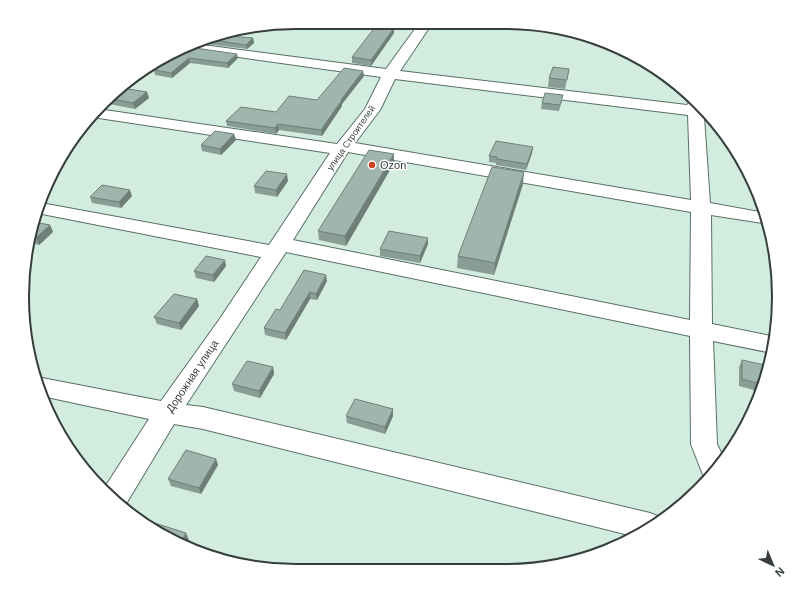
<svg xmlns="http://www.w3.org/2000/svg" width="801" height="593" viewBox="0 0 801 593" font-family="Helvetica,sans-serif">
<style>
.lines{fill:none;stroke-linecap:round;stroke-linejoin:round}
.minor-casing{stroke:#596f65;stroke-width:2}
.minor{fill:#fff;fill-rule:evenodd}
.wall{fill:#899d94}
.shaded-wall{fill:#6f7f78}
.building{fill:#9fb6ac;stroke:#6f7f78}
.poi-dot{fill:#ce4424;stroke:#fff;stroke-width:1.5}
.labels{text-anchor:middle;stroke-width:3;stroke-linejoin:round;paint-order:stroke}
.far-street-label{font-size:9px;fill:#353e3a;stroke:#fff}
.poi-label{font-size:11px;fill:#353e3a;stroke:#fff;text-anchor:start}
.street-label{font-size:11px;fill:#353e3a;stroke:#fff}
.rim{fill:none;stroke:#353e3a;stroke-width:2}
</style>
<rect width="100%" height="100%" fill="#d3ece0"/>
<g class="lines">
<defs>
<path id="minor" d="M420 22H433L400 71 687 105 691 100 708 116 704 117 710 203 765 213 769 224 711 215 712 324 776 337 772 353 713 341 717 444 724 459 707 481 705 480 691 444 690 336 286 252 186 405 203 407 650 513 660 517 662 520 633 536 203 429 174 424 123 509 116 503 103 490 149 419 42 396 37 377 161 401 219 320 261 257 37 213 41 203 269 245 330 153 92 117 98 109 337 144 365 109 381 77 182 49 195 44 386 69ZM395 79 688 115 691 200 355 143 380 110ZM348 152 691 212 690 320 293 240Z"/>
</defs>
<use href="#minor" class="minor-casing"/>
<use href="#minor" class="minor"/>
</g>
<g class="wall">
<polygon points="224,32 232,36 253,38 254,43 247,49 198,43"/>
<polygon points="394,33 371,66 352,63 352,57"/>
<polygon points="188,47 238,58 228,68 190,63 172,78 155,75 154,70 168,59 167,59 166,56"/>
<polygon points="569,69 565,89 548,87 549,78"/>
<polygon points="364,76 342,104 342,106 322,136 279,130 276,134 227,126 226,121 276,112 317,100"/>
<polygon points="122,88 147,92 149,98 135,109 109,104 107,99"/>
<polygon points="562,101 559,111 541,109 542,103"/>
<polygon points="234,134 236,140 221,155 202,151 201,145"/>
<polygon points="533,147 532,153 526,170 496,165 496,163 489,162 489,156"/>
<polygon points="394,154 394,163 346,246 319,240 318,231"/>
<polygon points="288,181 277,197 255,193 254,186"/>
<polygon points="523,184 494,275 457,268 458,256"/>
<polygon points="132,196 121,208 92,203 90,197"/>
<polygon points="34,222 50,225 53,232 39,245 28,242"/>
<polygon points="428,244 420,263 380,256 380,249"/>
<polygon points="226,266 214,282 196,278 194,271"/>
<polygon points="327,281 317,300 310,299 286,340 265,335 264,328 280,310"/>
<polygon points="197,299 199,306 181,330 157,324 154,317"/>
<polygon points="742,360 764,385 761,392 739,386 739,367"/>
<polygon points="273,367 274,374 260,398 234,391 232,384"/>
<polygon points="393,409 393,416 385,434 347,423 346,416"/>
<polygon points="216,459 218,465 201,494 171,486 168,479"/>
</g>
<g class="shaded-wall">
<polygon points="394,28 394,33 371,66 371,60"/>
<polygon points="253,38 254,43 247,49 246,45"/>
<polygon points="237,54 238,58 228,68 227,63"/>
<polygon points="189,58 190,63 172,78 171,73"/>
<polygon points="363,71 364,76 342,104 342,106 322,136 321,130 341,100"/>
<polygon points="147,92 149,98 135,109 133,103"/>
<polygon points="278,124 279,130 276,134 275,128"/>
<polygon points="234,134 236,140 221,155 220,149"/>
<polygon points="533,147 532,153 526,170 527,164"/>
<polygon points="394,154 394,163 346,246 345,236"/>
<polygon points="524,172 523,184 494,275 495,263"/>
<polygon points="287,174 288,181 277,197 276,190"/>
<polygon points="130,190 132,196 121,208 119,202"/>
<polygon points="50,225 53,232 39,245 36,238"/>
<polygon points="428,238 428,244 420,263 420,256"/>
<polygon points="225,260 226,266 214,282 213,275"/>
<polygon points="326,275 327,281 317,300 316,294"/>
<polygon points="310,292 310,299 286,340 285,333"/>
<polygon points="197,299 199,306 181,330 179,323"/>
<polygon points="273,367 274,374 260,398 259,391"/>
<polygon points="393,409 393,416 385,434 385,427"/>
<polygon points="216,459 218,465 201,494 199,488"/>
<polygon points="186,533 189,540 185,546 180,544"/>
</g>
<g class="building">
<polygon points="376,26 394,28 371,60 352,57"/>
<polygon points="224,32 231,33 228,36 253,38 246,45 206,39"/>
<polygon points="188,47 237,54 227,63 189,58 171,73 154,70 173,55 170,54"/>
<polygon points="553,67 569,69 567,80 549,78"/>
<polygon points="344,68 363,71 341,100 342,100 321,130 278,124 275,128 226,121 241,107 276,112 289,96 317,100"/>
<polygon points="122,88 147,92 133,103 108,98"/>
<polygon points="545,93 563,95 560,105 542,103"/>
<polygon points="215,131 234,134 220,149 201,145"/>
<polygon points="496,141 533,147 527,164 497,159 497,157 489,156"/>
<polygon points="369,150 394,154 345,236 318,231"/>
<polygon points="492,167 524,172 495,263 458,256"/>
<polygon points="266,171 287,174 276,190 254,186"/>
<polygon points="102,185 130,190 119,202 90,197"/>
<polygon points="34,222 50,225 36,238 29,237"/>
<polygon points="389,231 428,238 420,256 380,249"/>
<polygon points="206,256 225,260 213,275 194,271"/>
<polygon points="304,270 326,275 316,294 310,292 285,333 264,328 276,309 280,310"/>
<polygon points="174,294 197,299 179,323 154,317"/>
<polygon points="742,360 769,366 764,385 742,379"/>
<polygon points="247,361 273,367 259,391 232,384"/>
<polygon points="355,399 393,409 385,427 346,416"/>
<polygon points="186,450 216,459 199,488 168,479"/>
<polygon points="148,521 186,533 180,544 159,534 146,525"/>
</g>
<circle class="poi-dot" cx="372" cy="165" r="4"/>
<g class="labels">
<g class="far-street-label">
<text transform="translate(351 138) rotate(-55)" y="3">улица Строителей</text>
</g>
<g class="poi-label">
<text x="380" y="169">Ozon</text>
</g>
<g class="street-label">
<text transform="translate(192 376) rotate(-56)" y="4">Дорожная улица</text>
</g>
</g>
<path d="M0 0H801V593H0ZM296 29H505A267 267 0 0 1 772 296V297A267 267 0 0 1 505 564H296A267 267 0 0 1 29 297V296A267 267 0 0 1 296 29Z" fill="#fff" fill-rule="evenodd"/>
<path class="rim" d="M296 29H505A267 267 0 0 1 772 296V297A267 267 0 0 1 505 564H296A267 267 0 0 1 29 297V296A267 267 0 0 1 296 29Z"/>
<g transform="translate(773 565) rotate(136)" stroke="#ffffff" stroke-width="3" paint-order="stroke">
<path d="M0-3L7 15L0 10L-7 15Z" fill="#353e3a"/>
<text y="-6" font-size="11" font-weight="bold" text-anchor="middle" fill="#353e3a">N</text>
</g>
</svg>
